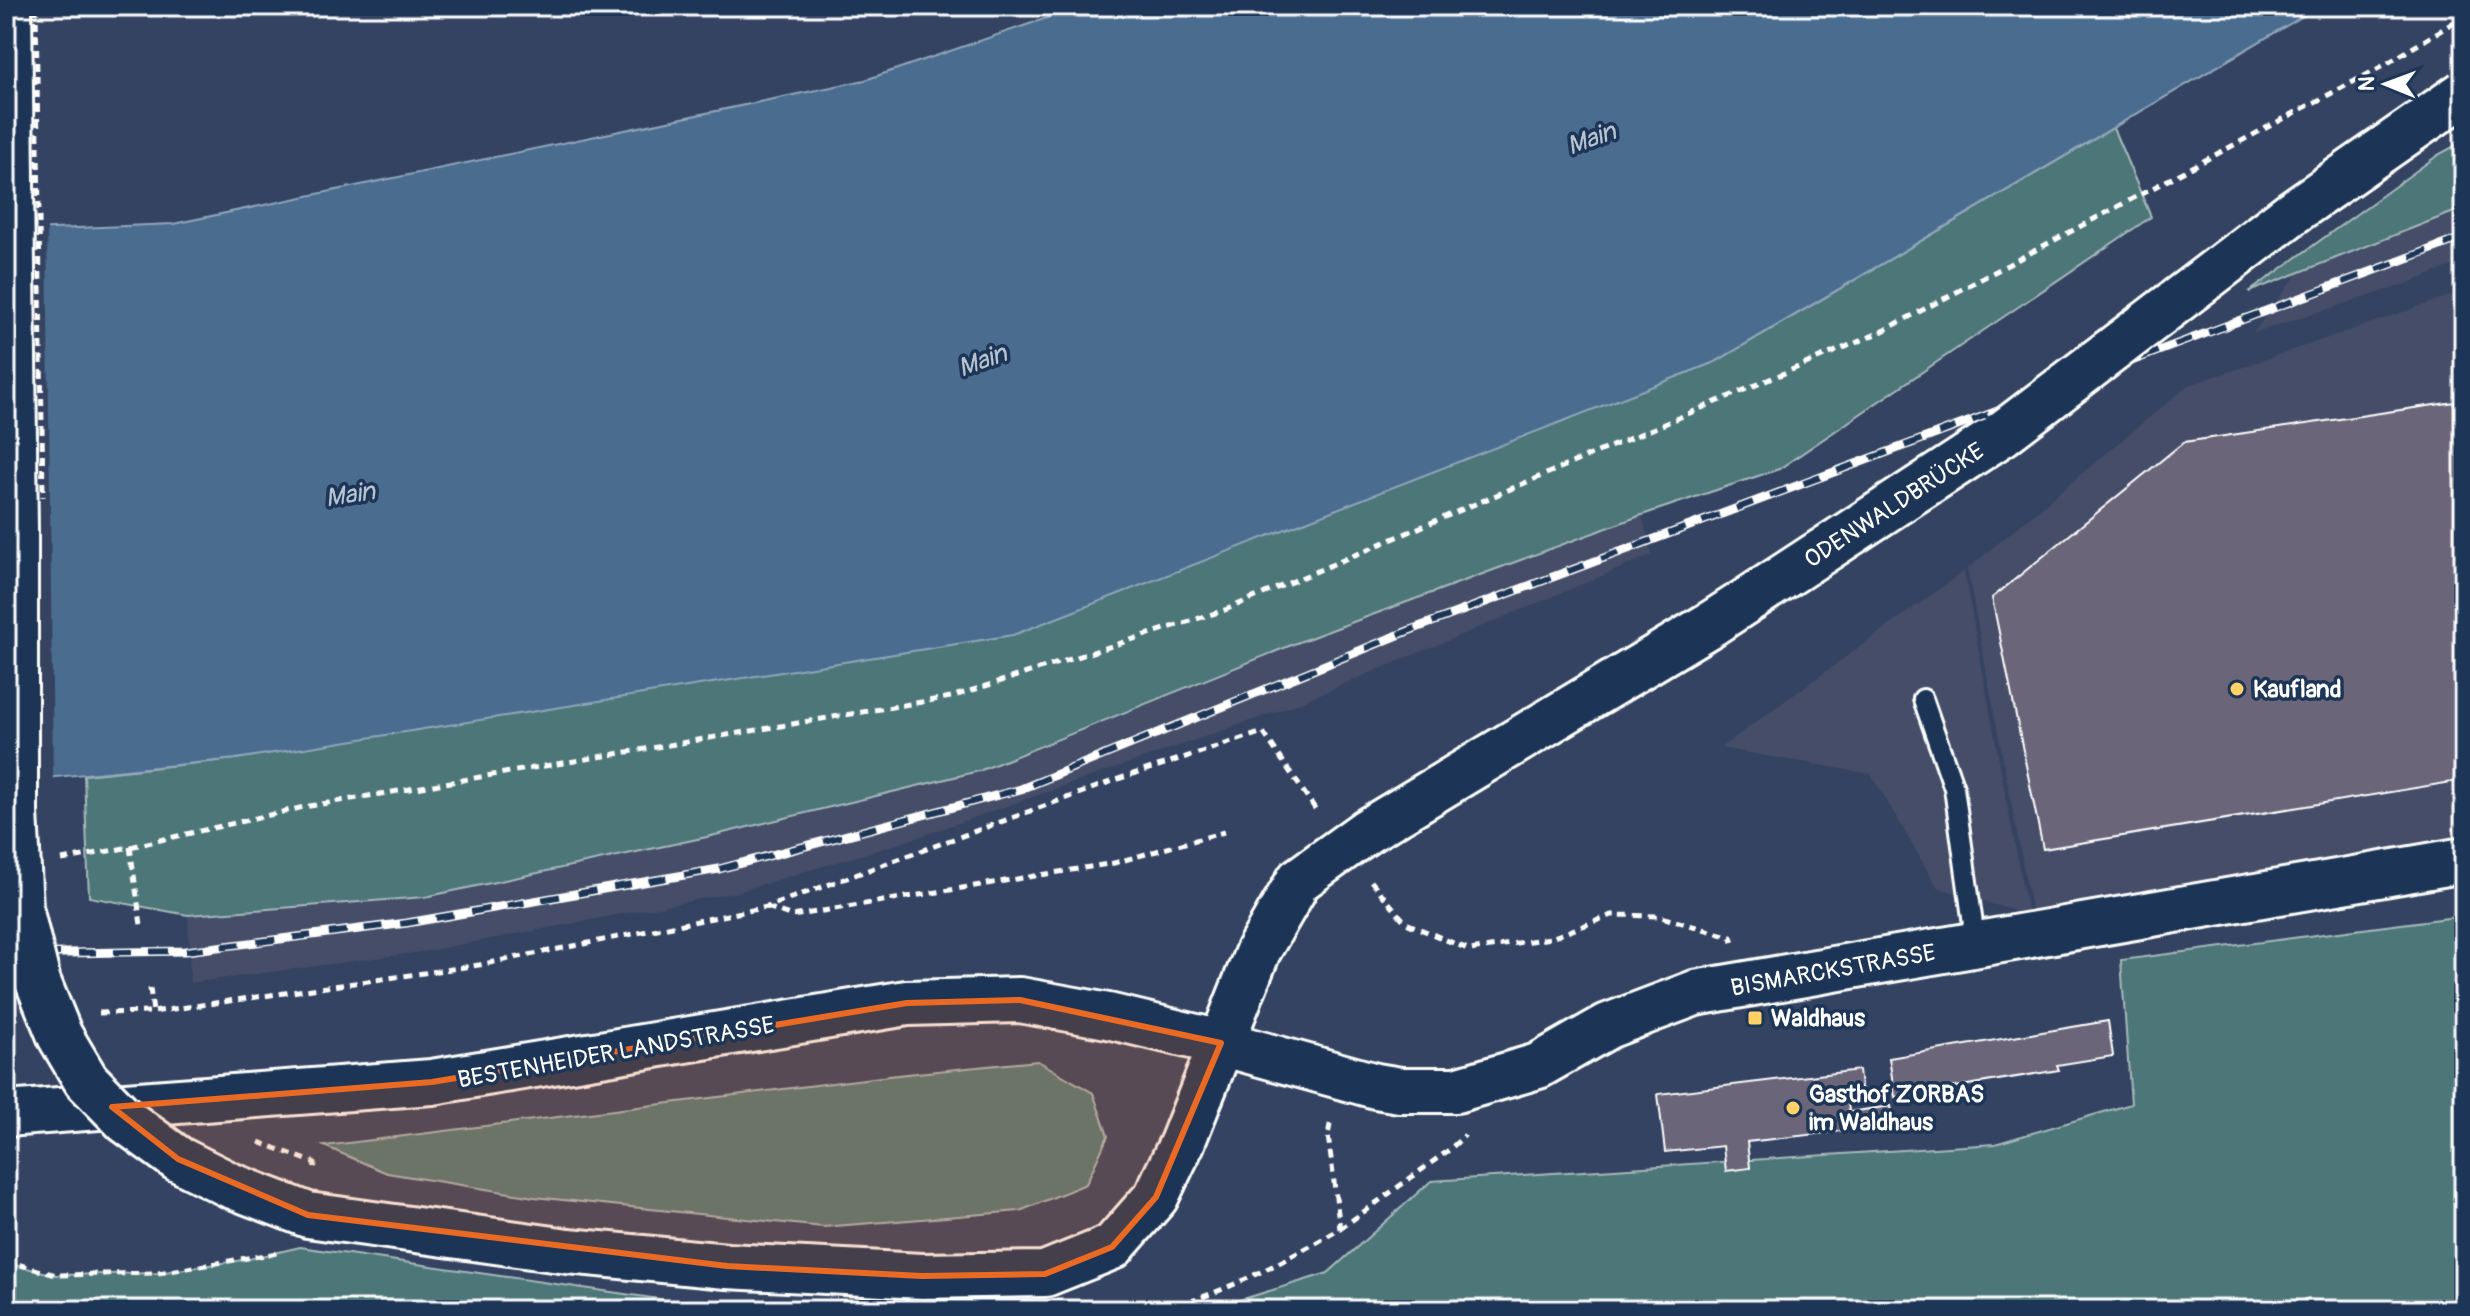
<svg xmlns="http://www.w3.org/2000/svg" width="2470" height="1316" viewBox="0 0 2470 1316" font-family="Pangolin,sans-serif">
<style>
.built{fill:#444d68}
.green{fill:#4e7679;stroke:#a6babc;stroke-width:2}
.water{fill:#486c8f;stroke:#91a7bc;stroke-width:2}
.pier{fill:#344361}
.building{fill:#6a6579;stroke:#fff;stroke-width:2}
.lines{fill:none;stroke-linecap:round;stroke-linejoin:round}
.lane-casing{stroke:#fff;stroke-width:24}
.secondary-casing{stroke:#fff;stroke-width:50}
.path{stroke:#fff;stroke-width:5;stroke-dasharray:8 6;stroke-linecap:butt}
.lane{stroke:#1d3557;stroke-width:18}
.secondary{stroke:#1d3557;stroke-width:44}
.rail-casing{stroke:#fff;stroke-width:9}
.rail{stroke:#1d3557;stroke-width:6;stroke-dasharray:18;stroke-linecap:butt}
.secondary-bridge-casing{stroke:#fff;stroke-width:50;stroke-linecap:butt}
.path-bridge{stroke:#fff;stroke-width:5;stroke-dasharray:8 6;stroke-linecap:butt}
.secondary-bridge{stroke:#1d3557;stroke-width:44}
.marked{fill:#ea6a24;fill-opacity:0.2;stroke:#ea6a24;stroke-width:6;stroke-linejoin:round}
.poi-dot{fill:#ffd166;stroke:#1d3557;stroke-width:3}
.labels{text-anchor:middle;stroke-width:7;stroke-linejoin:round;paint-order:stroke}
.street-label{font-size:24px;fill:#fff;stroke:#1d3557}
.poi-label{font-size:24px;font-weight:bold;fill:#fff;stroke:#1d3557;text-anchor:start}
.water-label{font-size:26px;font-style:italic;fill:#b6c4d2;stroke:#1d3557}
</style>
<rect width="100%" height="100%" fill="#344361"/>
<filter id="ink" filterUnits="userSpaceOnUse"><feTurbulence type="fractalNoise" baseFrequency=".0125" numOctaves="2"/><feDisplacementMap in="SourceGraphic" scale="16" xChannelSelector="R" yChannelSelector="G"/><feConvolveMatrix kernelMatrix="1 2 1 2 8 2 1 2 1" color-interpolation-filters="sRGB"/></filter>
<g filter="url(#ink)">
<g class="built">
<polygon points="2464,208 2464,261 2404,285 2253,333 2298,273"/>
<polygon points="2464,291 2464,853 2032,913 1967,569 2187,386"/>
<polygon points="1642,515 1652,555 1282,710 904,842 737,892 428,951 190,983 188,915 425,897 979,771 1299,642"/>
<polygon points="1964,571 2028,915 1937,887 1871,774 1720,748"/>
</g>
<g class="green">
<polygon points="2113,128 2151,217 1779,469 1642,515 1299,642 979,771 707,837 425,897 188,915 89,897 84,775 236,759 1715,362"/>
<polygon points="2464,141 2464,208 2249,292 2438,155"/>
<polygon points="2464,916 2464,1310 1217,1310 1240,1300 1328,1273 1431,1181 1995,1144 2131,1104 2121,960"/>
<polygon points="1038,1061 1093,1093 1108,1136 1086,1184 1020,1211 823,1227 534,1197 387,1173 324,1146 897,1075"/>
<polygon points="300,1247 735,1310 6,1310 6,1263 56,1275 158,1273 249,1259"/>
</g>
<polygon class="water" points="1082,6 2320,6 1715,362 1013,635 236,759 6,782 6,231 173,224 865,80"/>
<polygon class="pier" points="47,225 53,782 6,786 6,227"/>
<g class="building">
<polygon points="2464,400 2464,454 2455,402"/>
<polygon points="2455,402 2464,454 2464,780 2043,849 1992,598 2184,442"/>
<polygon points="2108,1021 2113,1056 2057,1065 2059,1070 1895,1097 1889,1058"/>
<polygon points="1859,1070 1862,1096 1848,1098 1849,1112 1891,1106 1894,1125 1747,1142 1750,1168 1726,1171 1723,1146 1665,1152 1658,1094"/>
</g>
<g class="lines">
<defs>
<polyline id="lane" points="1923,699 1954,788 1976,946"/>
<g id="secondary">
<polyline points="9,6 15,531"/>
<polyline points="1711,624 2002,434"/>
<polyline points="6,1114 432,1082 907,1003 1020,1000 1108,1016 1221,1043 1376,1086 1400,1090 1456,1090 1538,1066 1608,1026 1695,993 2464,860"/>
<polyline points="178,1159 230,1185 308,1215 568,1251 727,1266 922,1276 1045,1274 1112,1247 1156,1197 1182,1143 1258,951 1299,880"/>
</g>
</defs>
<use href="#lane" class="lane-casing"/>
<use href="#secondary" class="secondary-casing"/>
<g class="path">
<polyline points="130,847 141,925"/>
<polyline points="62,860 130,847 304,807 951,697 1225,610 1881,332 2383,66 2464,16"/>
<polyline points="1371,881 1406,923 1470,950 1551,938 1612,915 1658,916 1731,937 1733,942"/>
<polyline points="767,907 792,916 1114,863 1224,832"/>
<polyline points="150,988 153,1012"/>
<polyline points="99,1013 153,1012 479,965 767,907 1124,777 1263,732 1318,813"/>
<polyline points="259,1142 315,1163 314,1170"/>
<polyline points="1340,1229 1449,1150 1465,1135"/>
<polyline points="6,1261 56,1275 158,1273 277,1253"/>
<path d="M1162 1310C1225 1293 1283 1262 1340 1229L1328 1135 1331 1120"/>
</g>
<use href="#lane" class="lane"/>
<use href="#secondary" class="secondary"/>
<defs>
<polyline id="rail" points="6,954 186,951 407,923 719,869 1021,789 1408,631 2464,237"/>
</defs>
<use href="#rail" class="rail-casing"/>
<use href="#rail" class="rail"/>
<defs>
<g id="secondary-bridge">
<polyline points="2002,434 2293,212 2464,93"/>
<polyline points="15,531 15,812 20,908 38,982 60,1036 86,1080 126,1121 178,1159"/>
<polyline points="1299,880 1367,831 1711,624"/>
</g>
</defs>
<use href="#secondary-bridge" class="secondary-bridge-casing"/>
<polyline class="path-bridge" points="36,6 43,497"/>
<use href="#secondary-bridge" class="secondary-bridge"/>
</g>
</g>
<path class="marked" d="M1020 1000 1221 1043 1156 1197 1112 1247 1045 1274 922 1276 727 1266 308 1215 178 1159 112 1107 432 1082 907 1003Z"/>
<g class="poi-dot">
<circle cx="2237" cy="689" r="8"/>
<rect x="1747" y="1010" width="16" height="16" rx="4"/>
<circle cx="1793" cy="1108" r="8"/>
</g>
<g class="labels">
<g class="street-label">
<text transform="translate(1894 505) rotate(-33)" y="8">ODENWALDBRÜCKE</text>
<text transform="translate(1833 970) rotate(-10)" y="8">BISMARCKSTRASSE</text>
<text transform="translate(616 1052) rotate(-10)" y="8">BESTENHEIDER LANDSTRASSE</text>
</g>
<g class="poi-label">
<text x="2253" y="697">Kaufland</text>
<text x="1771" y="1026">Waldhaus</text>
<text x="1809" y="1102">Gasthof ZORBAS<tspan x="1809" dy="28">im Waldhaus</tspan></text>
</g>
<g class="water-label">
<text transform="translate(1591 138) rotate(-20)" y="9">Main</text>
<text transform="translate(982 360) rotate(-20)" y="9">Main</text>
<text transform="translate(350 494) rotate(-9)" y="9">Main</text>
</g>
</g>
<rect width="2470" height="1316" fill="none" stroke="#1d3557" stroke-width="32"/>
<rect x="16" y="16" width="2438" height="1284" fill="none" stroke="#fff" stroke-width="3" filter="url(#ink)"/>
<g transform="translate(2386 84) rotate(271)" stroke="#1d3557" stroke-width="6" paint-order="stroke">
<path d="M0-6L14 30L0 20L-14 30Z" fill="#ffffff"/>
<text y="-12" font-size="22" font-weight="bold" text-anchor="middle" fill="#ffffff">N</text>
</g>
</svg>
